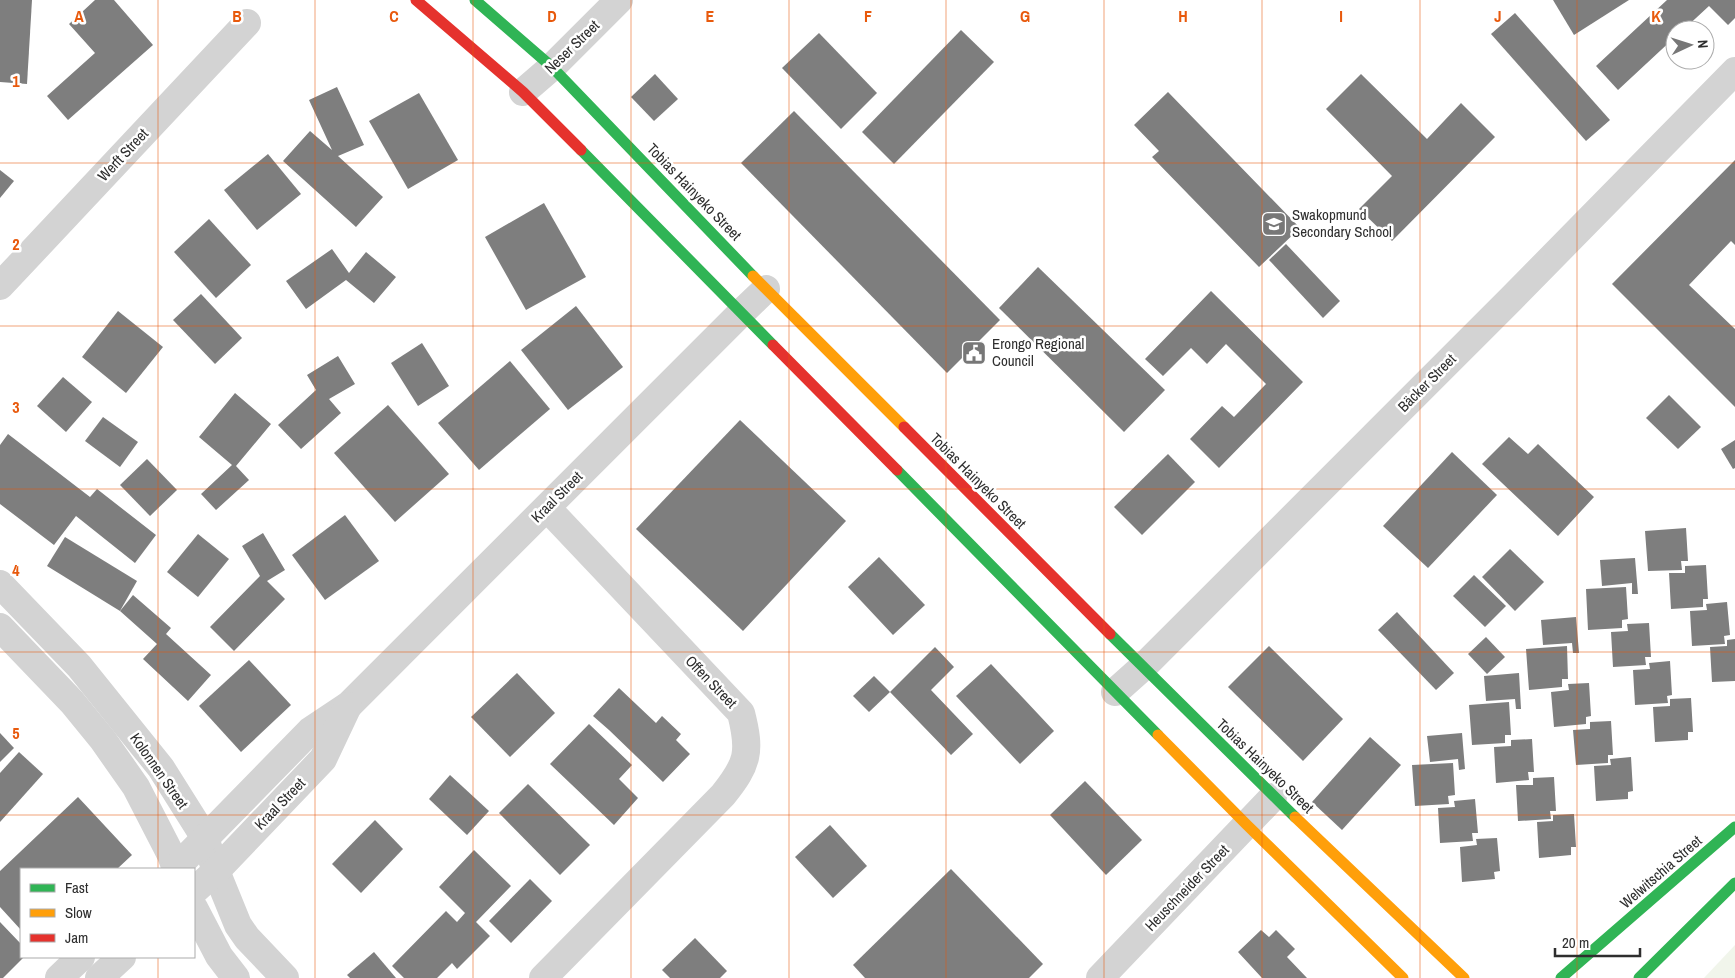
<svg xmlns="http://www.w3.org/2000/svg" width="1735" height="978" viewBox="0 0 1735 978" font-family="'Archivo Narrow',sans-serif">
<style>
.green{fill:#f1f5eb}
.building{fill:#7e7e7e}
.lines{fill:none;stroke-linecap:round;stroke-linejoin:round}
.street{stroke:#d3d3d3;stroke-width:28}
.fast{stroke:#30b455;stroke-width:11}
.slow{stroke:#ff9f0a;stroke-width:11}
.jam{stroke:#e5322d;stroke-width:11}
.grid{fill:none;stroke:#e8590c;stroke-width:1;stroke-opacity:0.55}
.labels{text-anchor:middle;stroke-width:5;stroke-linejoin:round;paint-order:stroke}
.street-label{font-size:15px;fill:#2e2e2e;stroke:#fff}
.poi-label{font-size:15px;fill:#2e2e2e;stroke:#fff;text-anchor:start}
.grid-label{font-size:16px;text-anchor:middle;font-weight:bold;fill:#e8590c;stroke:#fff;stroke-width:5;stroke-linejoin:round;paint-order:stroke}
</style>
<rect width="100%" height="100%" fill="#fff"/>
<polygon class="green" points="1735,945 1735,978 1704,978"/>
<g class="building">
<polygon points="0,0 32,0 27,84 0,82"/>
<polygon points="95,0 114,0 153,45 68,120 47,96 95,53 69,24"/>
<polygon points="1553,0 1629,0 1574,35"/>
<polygon points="1667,0 1735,0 1735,18 1728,25 1709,6 1683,30 1675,30 1675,37 1618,90 1596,66"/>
<polygon points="1515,13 1610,120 1586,141 1491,34"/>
<polygon points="961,30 994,62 894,164 862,132"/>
<polygon points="819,33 877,93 841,129 782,68"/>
<polygon points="655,74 678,99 654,121 631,97"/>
<polygon points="1361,74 1427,139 1461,103 1495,137 1392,241 1359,209 1392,176 1326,109"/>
<polygon points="337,87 364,145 338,156 383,197 356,227 283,161 310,131 332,150 309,100"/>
<polygon points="1168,92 1300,228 1259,267 1152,157 1159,151 1134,125"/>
<polygon points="419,93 458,160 408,189 369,121"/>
<polygon points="794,111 1000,320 947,373 741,163"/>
<polygon points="268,154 301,194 257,230 224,190"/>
<polygon points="1735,160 1735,245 1731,241 1689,285 1735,329 1735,407 1612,284"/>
<polygon points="0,170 14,181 0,198"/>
<polygon points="544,203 586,277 526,310 485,237"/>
<polygon points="209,219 251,265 216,298 174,252"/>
<polygon points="1286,244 1340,301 1323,318 1269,260"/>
<polygon points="332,249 349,273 366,252 396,277 374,303 346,280 306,309 286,281"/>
<polygon points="1038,267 1165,390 1124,432 999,308"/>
<polygon points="1211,291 1303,382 1219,468 1190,439 1222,406 1234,417 1266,384 1226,344 1207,364 1191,348 1163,376 1145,359"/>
<polygon points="201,294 242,338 215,364 173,320"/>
<polygon points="576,306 623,367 568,410 521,350"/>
<polygon points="118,311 163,347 126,393 82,357"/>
<polygon points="422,343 449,386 418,406 391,363"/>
<polygon points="338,356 355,384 329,399 341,413 301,449 278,425 316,390 307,375"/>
<polygon points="510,361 550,409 479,470 438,423"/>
<polygon points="63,377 92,402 66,432 37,406"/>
<polygon points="235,393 271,424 236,466 249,480 216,510 201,494 232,465 199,437"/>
<polygon points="1669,395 1701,427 1678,449 1646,418"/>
<polygon points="388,405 449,474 395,522 334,453"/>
<polygon points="103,417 138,442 120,467 85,441"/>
<polygon points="740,420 846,521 743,631 636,529"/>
<polygon points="8,434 90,497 97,489 156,535 135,563 76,516 54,545 0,504 0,445"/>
<polygon points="1509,437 1528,454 1538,444 1594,497 1558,536 1482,464"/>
<polygon points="1735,440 1735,468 1733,469 1721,449"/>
<polygon points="1452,452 1497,495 1428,568 1383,526"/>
<polygon points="1168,454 1195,482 1142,535 1114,507"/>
<polygon points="147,459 177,490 150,516 120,485"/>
<polygon points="345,515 379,561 325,600 292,555"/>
<polygon points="1686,528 1688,561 1681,561 1682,570 1648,571 1645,531"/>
<polygon points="263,533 285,570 267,581 285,599 234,651 210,627 260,576 242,546"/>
<polygon points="198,534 229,559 198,597 167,572"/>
<polygon points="65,537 137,581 120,611 47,566"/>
<polygon points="1510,549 1544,582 1515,611 1482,577"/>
<polygon points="879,557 925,605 893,635 848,587"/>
<polygon points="1635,558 1638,594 1632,594 1632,583 1602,586 1600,560"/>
<polygon points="1706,565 1708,599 1703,599 1703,607 1671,609 1669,573 1685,573 1685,566"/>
<polygon points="1474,575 1506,606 1485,627 1453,596"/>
<polygon points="1626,587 1628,619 1622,620 1622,628 1588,630 1586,589"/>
<polygon points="133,595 171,628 166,634 211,675 188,701 143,659 157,644 120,611"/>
<polygon points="1727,602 1730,635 1724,636 1725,644 1692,646 1690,611 1707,610 1706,604"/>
<polygon points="1397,612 1454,673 1436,690 1378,630"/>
<polygon points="1576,617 1579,653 1573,653 1572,643 1543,645 1541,620"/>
<polygon points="1649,623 1651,657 1645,657 1646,665 1613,667 1611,632 1628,631 1627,624"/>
<polygon points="1486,637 1505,657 1487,674 1468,654"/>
<polygon points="1735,639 1735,681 1712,682 1710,647 1727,646 1727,640"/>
<polygon points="1269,646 1343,719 1303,761 1228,687"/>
<polygon points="1567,646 1568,679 1562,679 1562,687 1529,690 1526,649"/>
<polygon points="935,647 954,667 931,690 973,734 951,755 890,692"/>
<polygon points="249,660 291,705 241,752 199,706"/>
<polygon points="1670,661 1672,695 1667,696 1668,703 1635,705 1633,670 1650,669 1649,663"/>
<polygon points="991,664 1054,731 1020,764 956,696"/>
<polygon points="517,673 555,713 510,757 471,717"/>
<polygon points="1519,673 1521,709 1516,709 1515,699 1486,701 1484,676"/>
<polygon points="874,676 890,692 869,712 853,696"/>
<polygon points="1589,683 1591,716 1586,717 1586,724 1554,727 1551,692 1569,690 1568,684"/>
<polygon points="619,688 656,723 662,716 681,734 676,740 690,754 663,782 609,730 593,716"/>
<polygon points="1691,698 1693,732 1688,732 1688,740 1655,742 1653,707 1670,706 1670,699"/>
<polygon points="1509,702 1511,735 1505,735 1505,743 1472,745 1469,705"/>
<polygon points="1611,721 1613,755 1608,755 1608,763 1576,765 1573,730 1590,729 1590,722"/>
<polygon points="589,724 632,765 619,779 638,798 614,825 550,764"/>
<polygon points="0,733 14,748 0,762"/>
<polygon points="1462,733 1465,769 1459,770 1458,759 1430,762 1427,736"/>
<polygon points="1370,737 1401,765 1342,830 1312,802"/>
<polygon points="1532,739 1534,772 1528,772 1529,780 1496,783 1494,747 1511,746 1511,740"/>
<polygon points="19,752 43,774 0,822 0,773"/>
<polygon points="1631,757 1633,791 1628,792 1628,799 1596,801 1594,766 1611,765 1610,759"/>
<polygon points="1453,763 1455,795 1448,796 1449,804 1415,806 1412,765"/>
<polygon points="450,775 489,811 467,835 429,799"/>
<polygon points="1554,777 1556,811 1550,811 1551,819 1518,821 1516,785 1533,785 1533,778"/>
<polygon points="1085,781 1142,840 1106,875 1050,815"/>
<polygon points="528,784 590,845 560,875 499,813"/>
<polygon points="78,797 132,855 117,869 21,869 21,930 0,907 0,871"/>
<polygon points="1475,799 1478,833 1472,833 1473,841 1440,843 1438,808 1455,807 1454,801"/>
<polygon points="1574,814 1576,847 1571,847 1571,855 1539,858 1537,822 1553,821 1553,815"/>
<polygon points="375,820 403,849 361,893 332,864"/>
<polygon points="830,825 867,866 833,898 795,857"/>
<polygon points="1497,838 1500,871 1494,872 1495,879 1462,882 1460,847 1477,845 1476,839"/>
<polygon points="474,850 511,886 476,922 490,936 457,969 452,963 437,978 404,978 392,966 446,911 457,922 465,913 439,887"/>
<polygon points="951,869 1043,964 1029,978 865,978 853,965"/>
<polygon points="530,879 552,901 511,943 489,921"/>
<polygon points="0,922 21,944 21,957 24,957 3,978 0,978"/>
<polygon points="1261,930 1269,937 1276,930 1295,949 1287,957 1307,978 1262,978 1238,952"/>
<polygon points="695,938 727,971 720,978 670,978 662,970"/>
<polygon points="374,952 396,978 350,978 347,975"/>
</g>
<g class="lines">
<g class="street">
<polyline points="523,92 552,67 619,0"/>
<polyline points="0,286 247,23"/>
<polyline points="0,584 79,666 161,768 205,838 216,871 238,925 247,938 285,978"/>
<polyline points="0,627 72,702 103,740 136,787 171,855 176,869"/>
<polyline points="1115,692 1143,667 1511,299 1735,71"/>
<polyline points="175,869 310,731 349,705 741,313 766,289"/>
<polyline points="194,891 216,871 323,759 348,706"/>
<polyline points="194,908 219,956 236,978"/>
<polyline points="59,978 81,957"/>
<polyline points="99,978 122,957"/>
<path d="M543 978 723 795C748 764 751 752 741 713L547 508"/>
<polyline points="1100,978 1273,797"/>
</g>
<g class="fast">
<polyline points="475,0 552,67 753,276"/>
<polyline points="581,150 773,345"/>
<polyline points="897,470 1158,735"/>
<polyline points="1110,634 1295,817"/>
<polyline points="1561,978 1735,827"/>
<polyline points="1639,978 1735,883"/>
</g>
<g class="slow">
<polyline points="753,276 904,427"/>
<polyline points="1158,735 1247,825 1403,978"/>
<polyline points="1295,817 1464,978"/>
</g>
<g class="jam">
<polyline points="416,0 523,92 581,150"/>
<polyline points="773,345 897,470"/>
<polyline points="904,427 1110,634"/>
</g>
</g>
<path class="grid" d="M158 0V869M315 0V978M473 0V978M631 0V978M789 0V978M946 0V978M1104 0V978M1262 0V978M1420 0V978M1577 0V978M0 163H1735M0 326H1735M0 489H1735M0 652H1735M0 815H1735M158 957V978"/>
<defs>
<symbol id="school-square" viewBox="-11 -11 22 22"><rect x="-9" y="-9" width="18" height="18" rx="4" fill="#777" stroke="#fff"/><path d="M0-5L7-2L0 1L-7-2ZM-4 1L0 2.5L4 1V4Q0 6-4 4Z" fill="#fff"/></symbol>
<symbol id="civic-square" viewBox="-11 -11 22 22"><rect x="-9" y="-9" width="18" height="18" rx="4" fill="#777" stroke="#fff"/><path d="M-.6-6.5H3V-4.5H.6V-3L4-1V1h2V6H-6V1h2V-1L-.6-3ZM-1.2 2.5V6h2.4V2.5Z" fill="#fff"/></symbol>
</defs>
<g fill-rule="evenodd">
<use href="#school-square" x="1260" y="210" width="28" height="28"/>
<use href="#civic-square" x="960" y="339" width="28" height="28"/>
</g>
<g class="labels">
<g class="street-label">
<text transform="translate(572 47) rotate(-44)" y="5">Neser Street</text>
<text transform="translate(123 155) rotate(-47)" y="5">Werft Street</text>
<text transform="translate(694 192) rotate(46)" y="5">Tobias Hainyeko Street</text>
<text transform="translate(1427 383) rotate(-45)" y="5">Bäcker Street</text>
<text transform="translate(978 481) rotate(45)" y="5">Tobias Hainyeko Street</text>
<text transform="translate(557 497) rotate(-45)" y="5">Kraal Street</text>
<text transform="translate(711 682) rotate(46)" y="5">Offen Street</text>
<text transform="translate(1265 766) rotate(44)" y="5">Tobias Hainyeko Street</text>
<text transform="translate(159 771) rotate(55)" y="5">Kolonnen Street</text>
<text transform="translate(280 804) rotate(-46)" y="5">Kraal Street</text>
<text transform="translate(1661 872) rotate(-41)" y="5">Welwitschia Street</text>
<text transform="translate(1187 888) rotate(-46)" y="5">Heuschneider Street</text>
</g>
<g class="poi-label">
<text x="1292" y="220">Swakopmund<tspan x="1292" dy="17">Secondary School</tspan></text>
<text x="992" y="349">Erongo Regional<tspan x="992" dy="17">Council</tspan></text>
</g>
</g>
<g class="grid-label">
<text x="79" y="22">A</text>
<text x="237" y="22">B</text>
<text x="394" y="22">C</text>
<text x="552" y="22">D</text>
<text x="710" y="22">E</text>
<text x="868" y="22">F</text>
<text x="1025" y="22">G</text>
<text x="1183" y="22">H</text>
<text x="1341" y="22">I</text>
<text x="1498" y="22">J</text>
<text x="1656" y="22">K</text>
<text x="16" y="87">1</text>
<text x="16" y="250">2</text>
<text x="16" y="413">3</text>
<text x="16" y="576">4</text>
<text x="16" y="739">5</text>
</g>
<rect x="20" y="868" width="175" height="90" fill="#ffffff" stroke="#ababab"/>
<rect x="30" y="884" width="25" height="8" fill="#30b455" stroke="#ababab"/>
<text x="65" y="893" font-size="15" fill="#2e2e2e">Fast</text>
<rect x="30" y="909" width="25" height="8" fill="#ff9f0a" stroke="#ababab"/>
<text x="65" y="918" font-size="15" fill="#2e2e2e">Slow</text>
<rect x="30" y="934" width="25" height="8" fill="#e5322d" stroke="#ababab"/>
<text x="65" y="943" font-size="15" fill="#2e2e2e">Jam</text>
<g transform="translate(1690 45) rotate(86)"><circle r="24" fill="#ffffff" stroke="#ababab"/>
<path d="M0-4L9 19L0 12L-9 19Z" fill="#777777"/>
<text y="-8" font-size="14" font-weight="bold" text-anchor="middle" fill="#2e2e2e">N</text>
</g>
<path d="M1555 948v8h85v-8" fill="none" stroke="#2e2e2e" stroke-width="2.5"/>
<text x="1562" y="948" font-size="15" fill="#2e2e2e" stroke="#ffffff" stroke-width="4" paint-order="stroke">20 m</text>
</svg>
